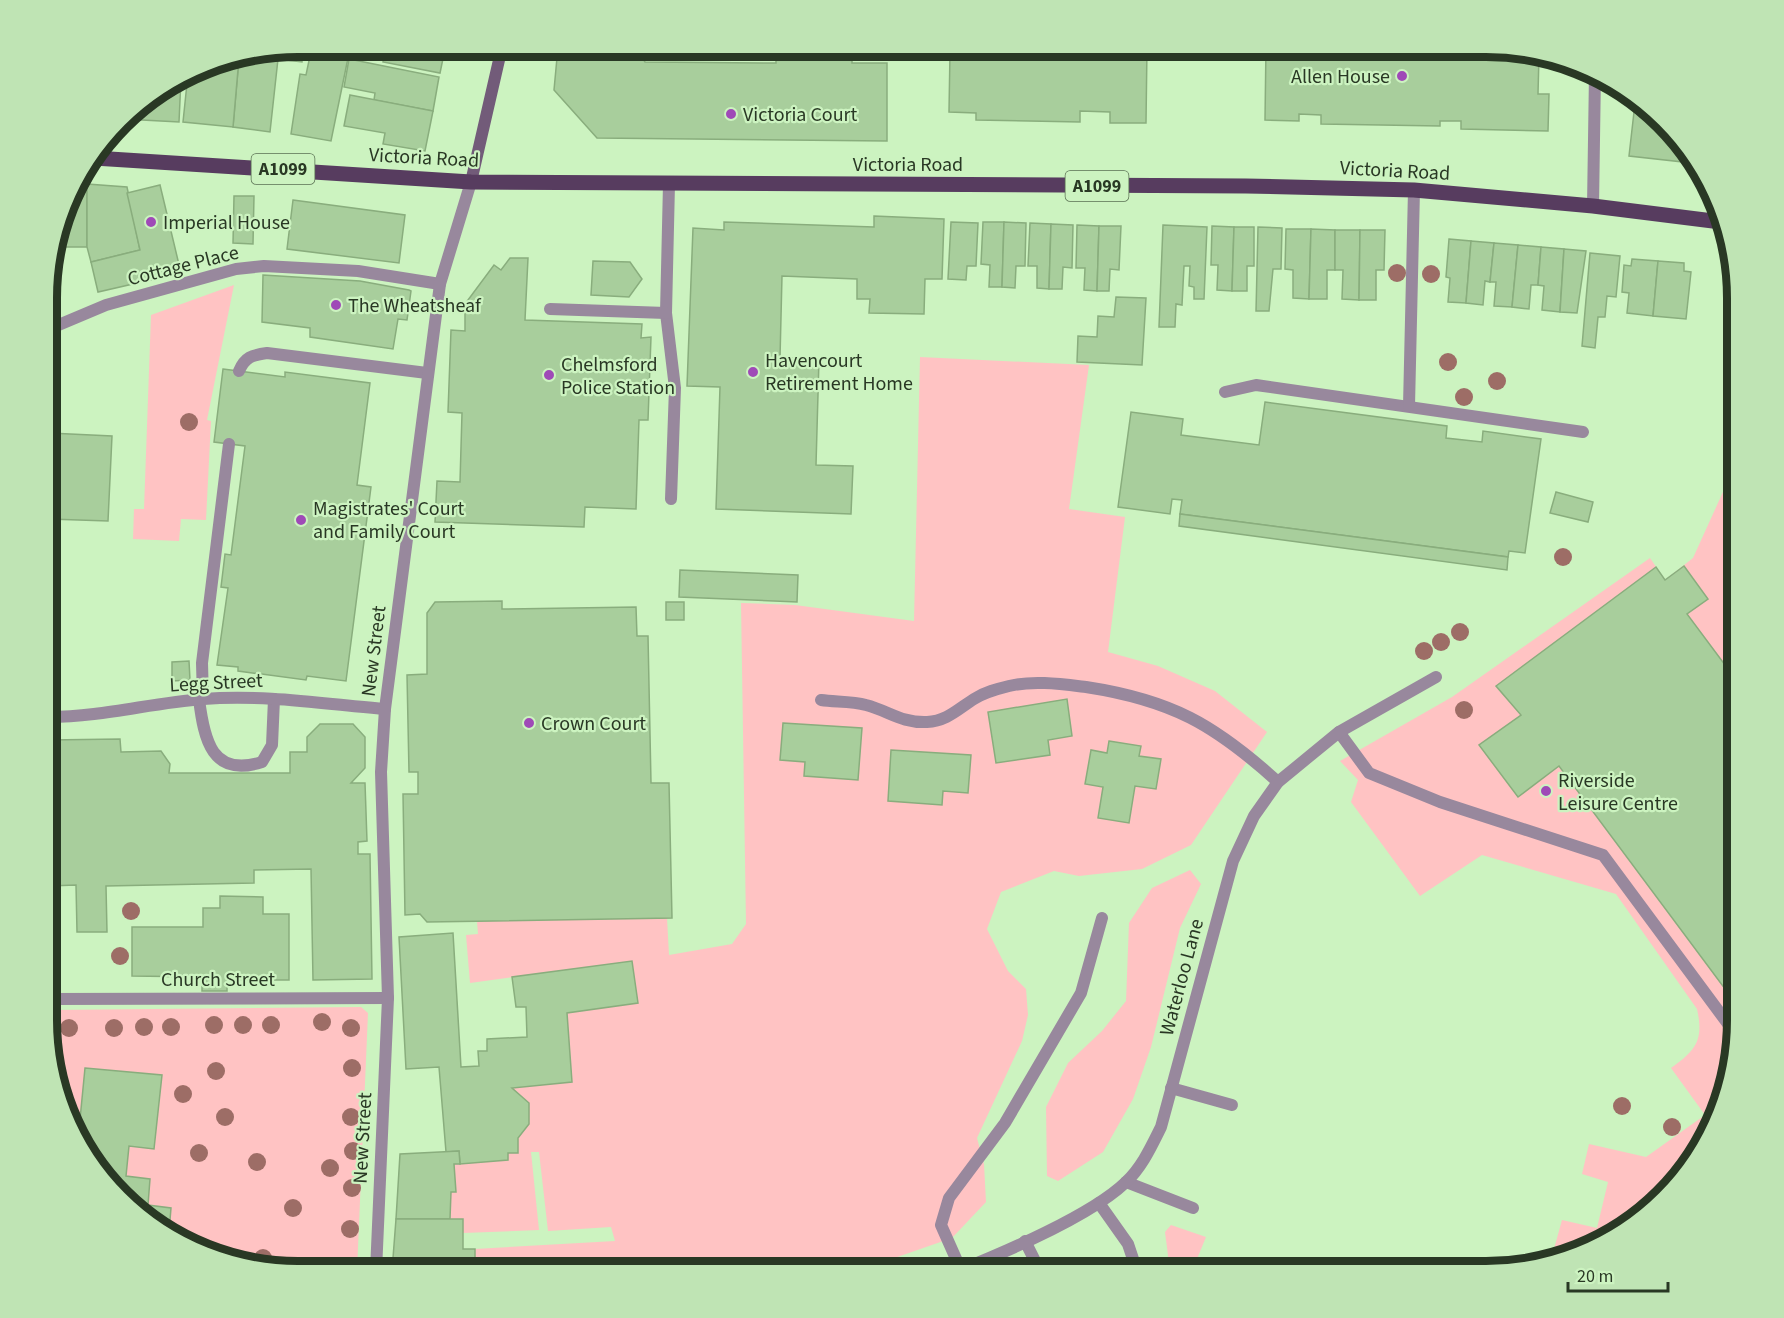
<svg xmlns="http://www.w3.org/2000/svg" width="1784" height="1318" viewBox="0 0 1784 1318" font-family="'Source Sans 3',sans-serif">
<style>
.green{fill:#ffc3c3}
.building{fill:#a8ce9c;stroke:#89ad7d;stroke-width:1.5}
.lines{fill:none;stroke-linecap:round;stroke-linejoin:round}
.service{stroke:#98889d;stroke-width:12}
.minor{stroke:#98889d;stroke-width:12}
.tertiary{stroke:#98889d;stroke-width:12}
.secondary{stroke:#725b79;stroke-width:12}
.primary{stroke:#573c5f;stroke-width:15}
.tree{fill:#9d6d66}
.poi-dot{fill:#9f4ab7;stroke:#ccf3c0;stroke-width:2}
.labels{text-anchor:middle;stroke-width:4.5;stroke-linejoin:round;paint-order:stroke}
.shield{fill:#ccf3c0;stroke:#5a7053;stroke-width:1.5}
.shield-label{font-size:18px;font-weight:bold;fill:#293824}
.poi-label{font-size:20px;fill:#293824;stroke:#ccf3c0;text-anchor:start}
.street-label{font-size:20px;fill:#293824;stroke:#ccf3c0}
.rim{fill:none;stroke:#293824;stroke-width:8}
</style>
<rect width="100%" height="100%" fill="#ccf3c0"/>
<g class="green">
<polygon points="234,285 207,420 211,421 206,520 181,519 179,541 133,539 134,509 144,509 151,315"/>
<polygon points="920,357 1089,365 1069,509 1125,517 1108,652 1158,666 1215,691 1267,732 1191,845 1142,869 1079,876 1054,871 1001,892 987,929 1008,971 1026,989 1028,1015 1022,1041 977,1138 984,1164 986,1202 952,1238 857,1271 475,1271 475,1249 615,1241 611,1227 548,1231 539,1152 531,1152 539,1230 463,1233 463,1219 450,1219 451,1192 456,1192 454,1164 508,1160 508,1153 518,1153 518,1138 529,1124 529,1103 512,1088 571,1082 567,1013 638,1003 632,961 470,983 466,935 478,934 477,921 667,918 669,955 732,944 746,924 741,603 795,605 914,621"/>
<path d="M1737 461V1036L1718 1116 1685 1173 1598 1245 1552 1256 1562 1220 1597 1228 1608 1182 1582 1174 1589 1144 1646 1157 1705 1115 1671 1068C1696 1050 1704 1040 1697 1009L1616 894 1482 855 1420 896 1351 802 1358 780 1340 761 1452 697 1650 558 1665 580 1693 558Z"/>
<polygon points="1190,870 1201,884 1180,928 1151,1047 1133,1099 1103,1152 1058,1181 1047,1176 1046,1107 1068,1063 1102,1031 1126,1001 1129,923 1152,888"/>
<polygon points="361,1007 368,1013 357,1271 282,1271 217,1258 145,1219 80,1146 49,1053 49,1010"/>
<polygon points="1171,1225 1206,1237 1192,1271 1170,1271 1165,1232"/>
</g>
<g class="building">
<polygon points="303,47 302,62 278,59 270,132 233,127 239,59"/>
<polygon points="386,47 406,51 406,47 445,49 440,73 383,62"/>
<polygon points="558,47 636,47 645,62 776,63 776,47 852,47 852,63 887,63 887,141 597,138 554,90"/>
<polygon points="1068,47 1147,47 1146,123 1110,123 1110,112 1080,111 1080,122 976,120 976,113 949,112 950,52 1068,55"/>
<polygon points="1266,47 1324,47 1323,57 1472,59 1472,47 1502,47 1539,55 1538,94 1549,94 1548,131 1461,129 1461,121 1440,121 1440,126 1321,124 1321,115 1299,114 1299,121 1265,120"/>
<polygon points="311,51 348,58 331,141 291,134 300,74 306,75"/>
<polygon points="239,58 233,127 183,122 188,74 202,66"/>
<polygon points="349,59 439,77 433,111 374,100 375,93 344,87"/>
<polygon points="181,79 179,122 124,119 132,109"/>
<polygon points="350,95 433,111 425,151 383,144 385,133 344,126"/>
<polygon points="1634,112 1652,114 1692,163 1629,156"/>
<polygon points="74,184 87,184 87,247 54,247"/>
<polygon points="87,184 127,187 140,250 91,262 87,247"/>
<polygon points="160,185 181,273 98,292 91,262 140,250 127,193"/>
<polygon points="234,196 254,196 253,244 233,243"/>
<polygon points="293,200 405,215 399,263 287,249"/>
<polygon points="874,216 944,219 942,279 925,279 924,314 869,313 870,299 857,299 857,279 782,276 780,358 819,359 816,465 853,466 851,514 716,509 720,387 687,386 693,228 724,230 724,222 874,227"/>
<polygon points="951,222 978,223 976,266 967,266 966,280 948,279"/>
<polygon points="983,222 1004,222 1002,287 989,287 990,265 981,264"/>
<polygon points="1004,222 1026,223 1025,266 1016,266 1015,288 1002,287"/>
<polygon points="1030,223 1051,224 1049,289 1037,288 1037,266 1028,266"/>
<polygon points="1051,224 1073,225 1072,268 1063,267 1062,289 1049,289"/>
<polygon points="1077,225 1099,226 1097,291 1084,290 1085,268 1076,268"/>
<polygon points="1163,225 1207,227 1204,299 1194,299 1194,287 1189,286 1190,266 1184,266 1182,305 1176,304 1175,327 1159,327"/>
<polygon points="1099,226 1121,226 1119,270 1110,269 1109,291 1097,291"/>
<polygon points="1212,226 1234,227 1232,291 1217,290 1218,265 1211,265"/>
<polygon points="1234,227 1254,227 1254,266 1247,266 1247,291 1232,291"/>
<polygon points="1258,227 1282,228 1281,269 1273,269 1269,311 1256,311"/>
<polygon points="1286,229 1311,229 1309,299 1293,298 1293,270 1285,269"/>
<polygon points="1311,229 1335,230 1335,270 1327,270 1327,299 1309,299"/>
<polygon points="1335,230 1360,230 1359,300 1342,299 1343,270 1335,270"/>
<polygon points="1360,230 1385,230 1384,270 1376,270 1376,300 1359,300"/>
<polygon points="1449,239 1471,241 1466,303 1448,302 1450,278 1446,277"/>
<polygon points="1471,241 1494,243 1490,282 1485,281 1483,305 1466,303"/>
<polygon points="1494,243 1518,245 1512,307 1494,306 1496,282 1490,282"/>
<polygon points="1518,245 1541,247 1538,285 1531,285 1529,309 1512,307"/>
<polygon points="1541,247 1564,249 1560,312 1542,310 1544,286 1538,285"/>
<polygon points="1564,249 1586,251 1577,313 1560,312"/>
<polygon points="1590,253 1620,256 1616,297 1607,296 1605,317 1598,317 1595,348 1582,346"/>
<polygon points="510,258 528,258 525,320 642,324 641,338 651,337 648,420 639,420 636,509 585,507 584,527 435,522 437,481 460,482 462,413 448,412 451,330 465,331 465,304 494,265 501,270"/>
<polygon points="1632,259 1658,261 1653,316 1627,313 1629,293 1622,292 1624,265 1631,266"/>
<polygon points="593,261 630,262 642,279 629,297 591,295"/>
<polygon points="1658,261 1684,263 1684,271 1691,272 1686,319 1653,316"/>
<polygon points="263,275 360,281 409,290 411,291 407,320 398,319 393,349 310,337 310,328 262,322"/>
<polygon points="1116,297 1146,298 1142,365 1077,362 1078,336 1097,337 1098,316 1114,317"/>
<polygon points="223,369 285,377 285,372 370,383 357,485 371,487 346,681 307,676 306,680 238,671 238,667 217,665 228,588 221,587 225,554 231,555 245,446 214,442"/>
<polygon points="1265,402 1447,426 1446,438 1482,442 1483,431 1541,439 1525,553 1509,551 1508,557 1180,514 1182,500 1172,499 1170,514 1118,507 1131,412 1183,419 1181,435 1259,445"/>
<polygon points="49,433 112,436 108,521 49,519"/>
<polygon points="1556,492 1593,502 1588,522 1550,513"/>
<polygon points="1180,514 1508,557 1507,570 1179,526"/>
<polygon points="1684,566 1708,599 1687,614 1737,681 1737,1005 1559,766 1518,797 1479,745 1521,715 1496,686 1656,567 1665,580"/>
<polygon points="680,570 798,575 797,602 679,597"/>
<polygon points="502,601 502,609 636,607 637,636 648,636 651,783 669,783 672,918 427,922 420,914 405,915 403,794 418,794 418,772 409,772 407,675 427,674 427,613 435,602"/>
<rect x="666" y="602" width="18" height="18"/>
<polygon points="49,648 56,648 54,703 49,703"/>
<polygon points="189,661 190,680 172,681 172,662"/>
<polygon points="1067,699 1072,736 1048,740 1050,755 996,763 988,712"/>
<polygon points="783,723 862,728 858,780 804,776 805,762 780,760"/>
<polygon points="320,724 353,724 365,737 365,768 351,783 365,783 367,841 358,842 358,854 370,854 372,979 313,980 311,869 254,870 254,883 106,886 107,932 77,932 76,885 49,886 49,740 120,739 121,752 161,751 170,764 169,773 290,773 290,752 307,752 307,737"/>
<polygon points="1109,741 1141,746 1139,756 1161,759 1156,789 1135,786 1129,823 1098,818 1103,787 1085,784 1091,750 1107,753"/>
<polygon points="891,750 971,755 968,793 943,791 942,805 888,801"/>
<polygon points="220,896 263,897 263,914 289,914 289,980 227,980 227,991 202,991 202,977 132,976 132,927 203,927 203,908 220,908"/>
<polygon points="453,933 461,1067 479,1066 478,1051 487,1051 487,1039 527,1037 526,1007 516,1007 512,977 632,961 638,1003 567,1013 572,1082 512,1088 529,1103 529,1124 518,1138 518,1153 508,1153 508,1160 460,1164 459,1151 446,1152 439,1067 406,1069 399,937"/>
<polygon points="85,1068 162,1075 154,1149 129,1146 126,1176 150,1179 148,1205 171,1208 169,1232 145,1219 80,1146 78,1140"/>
<polygon points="459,1151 460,1164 454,1164 456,1192 451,1192 450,1219 396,1219 400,1154"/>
<polygon points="396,1219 463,1219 463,1249 475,1249 475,1271 392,1271"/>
</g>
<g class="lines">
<g class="service">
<polyline points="669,184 666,313 675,388 671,499"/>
<polyline points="550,309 666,313"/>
<path d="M239 371C245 357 252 355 267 353L427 373"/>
<polyline points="1225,392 1256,385 1583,432"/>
<polyline points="1409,406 1414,190"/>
<path d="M199 699C204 740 212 778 262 762L272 745 274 699"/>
<polyline points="203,699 202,663 229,444"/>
<polyline points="1339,732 1369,773 1440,802 1603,855 1737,1036"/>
<polyline points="49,999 388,998"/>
<polyline points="1171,1088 1232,1105"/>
<polyline points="1126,1182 1193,1208"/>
<polyline points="1099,1203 1128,1244 1137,1271"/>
<polyline points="1025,1241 1040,1271"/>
<polyline points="961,1270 941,1225 949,1198 1005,1123 1081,993 1102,918"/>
</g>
<g class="minor">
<polyline points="1593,206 1595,73"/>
<polyline points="49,329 106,305 236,269 264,266 358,271 440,284"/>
<path d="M821 700C835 702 852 701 866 705 889 711 901 723 927 722 947 721 958 709 974 699 985 692 997 689 1009 686 1033 680 1061 684 1086 687 1171 700 1214 724 1278 782"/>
<path d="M49 717C101 717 151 703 203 699 263 694 325 704 385 709"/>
<path d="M958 1271C1003 1253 1092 1215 1126 1182 1142 1167 1151 1147 1161 1127L1233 861 1254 816 1278 782 1339 732 1436 677"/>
</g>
<polyline class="tertiary" points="376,1271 388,998 381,772 385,709 440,284 471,182"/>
<polyline class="secondary" points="471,182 502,47"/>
<polyline class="primary" points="94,158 471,182 1246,186 1414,190 1593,206 1721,222"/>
</g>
<g class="tree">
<circle cx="1397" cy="273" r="9"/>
<circle cx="1431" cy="274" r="9"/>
<circle cx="1448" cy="362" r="9"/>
<circle cx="1497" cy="381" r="9"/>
<circle cx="1464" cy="397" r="9"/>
<circle cx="189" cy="422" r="9"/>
<circle cx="1563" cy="557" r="9"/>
<circle cx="1460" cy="632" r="9"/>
<circle cx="1441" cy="642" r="9"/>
<circle cx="1424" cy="651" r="9"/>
<circle cx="1464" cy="710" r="9"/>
<circle cx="131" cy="911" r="9"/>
<circle cx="120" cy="956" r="9"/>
<circle cx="322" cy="1022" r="9"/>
<circle cx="214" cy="1025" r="9"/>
<circle cx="243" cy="1025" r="9"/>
<circle cx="271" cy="1025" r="9"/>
<circle cx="144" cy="1027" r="9"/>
<circle cx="171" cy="1027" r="9"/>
<circle cx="69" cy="1028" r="9"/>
<circle cx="114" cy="1028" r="9"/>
<circle cx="351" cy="1028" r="9"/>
<circle cx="352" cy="1068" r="9"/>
<circle cx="216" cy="1071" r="9"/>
<circle cx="183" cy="1094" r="9"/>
<circle cx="1622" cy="1106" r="9"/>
<circle cx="225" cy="1117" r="9"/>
<circle cx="351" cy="1117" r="9"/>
<circle cx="1672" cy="1127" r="9"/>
<circle cx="353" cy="1151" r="9"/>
<circle cx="199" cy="1153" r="9"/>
<circle cx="257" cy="1162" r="9"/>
<circle cx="330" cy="1168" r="9"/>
<circle cx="352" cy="1188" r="9"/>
<circle cx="293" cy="1208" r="9"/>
<circle cx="350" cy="1229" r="9"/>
<circle cx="263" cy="1258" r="9"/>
</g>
<g class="poi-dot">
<circle cx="1402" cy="76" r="6"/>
<circle cx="731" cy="114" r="6"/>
<circle cx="151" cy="222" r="6"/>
<circle cx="336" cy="305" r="6"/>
<circle cx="753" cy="372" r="6"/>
<circle cx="549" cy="375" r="6"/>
<circle cx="301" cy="520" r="6"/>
<circle cx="529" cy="723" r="6"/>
<circle cx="1546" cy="791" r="6"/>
</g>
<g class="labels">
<g class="shield">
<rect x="251.5" y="154" width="63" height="30" rx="4.5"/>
<rect x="1065.5" y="171" width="63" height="30" rx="4.5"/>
</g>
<g class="shield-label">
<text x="283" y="175">A1099</text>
<text x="1097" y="192">A1099</text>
</g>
<g class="poi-label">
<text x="1390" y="83" text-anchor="end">Allen House</text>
<text x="743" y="121">Victoria Court</text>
<text x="163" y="229">Imperial House</text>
<text x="348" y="312">The Wheatsheaf</text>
<text x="765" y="367">Havencourt<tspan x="765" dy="23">Retirement Home</tspan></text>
<text x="561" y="371">Chelmsford<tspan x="561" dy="23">Police Station</tspan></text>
<text x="313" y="515">Magistrates' Court<tspan x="313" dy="23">and Family Court</tspan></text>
<text x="541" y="730">Crown Court</text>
<text x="1558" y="787">Riverside<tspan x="1558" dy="23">Leisure Centre</tspan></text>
</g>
<g class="street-label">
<text transform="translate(424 157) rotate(3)" y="7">Victoria Road</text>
<text x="908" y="171">Victoria Road</text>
<text transform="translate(1395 170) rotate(3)" y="7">Victoria Road</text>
<text transform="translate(183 265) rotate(-14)" y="7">Cottage Place</text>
<text transform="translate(373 651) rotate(-83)" y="7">New Street</text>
<text transform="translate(216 682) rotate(-3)" y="7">Legg Street</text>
<text transform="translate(1181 977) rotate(-75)" y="7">Waterloo Lane</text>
<text x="218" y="986">Church Street</text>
<text transform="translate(362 1138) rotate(-87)" y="7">New Street</text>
</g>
</g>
<path d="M0 0H1784V1318H0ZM298 57H1486A241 241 0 0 1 1727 298V1020A241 241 0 0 1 1486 1261H298A241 241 0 0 1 57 1020V298A241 241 0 0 1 298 57Z" fill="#bfe4b4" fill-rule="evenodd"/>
<path class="rim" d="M298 57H1486A241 241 0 0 1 1727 298V1020A241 241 0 0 1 1486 1261H298A241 241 0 0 1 57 1020V298A241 241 0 0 1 298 57Z"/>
<path d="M1568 1282v9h100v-9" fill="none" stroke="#293824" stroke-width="3"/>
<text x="1577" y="1282" font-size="18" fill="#293824" stroke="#ccf3c0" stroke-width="4.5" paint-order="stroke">20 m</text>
</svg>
